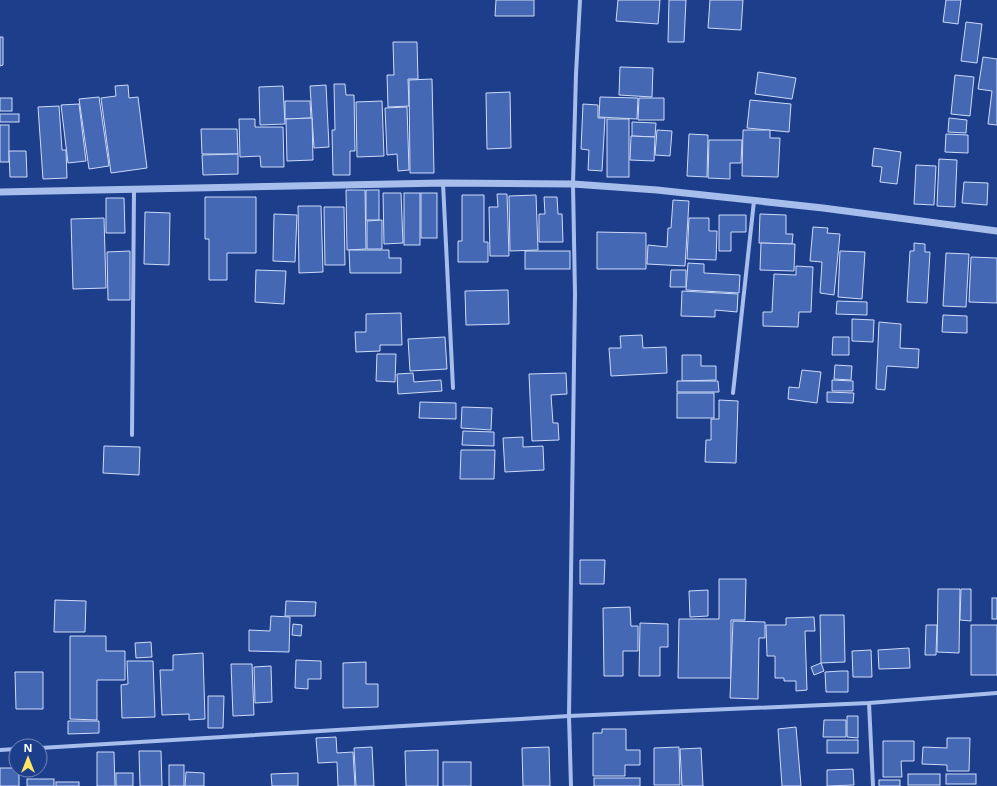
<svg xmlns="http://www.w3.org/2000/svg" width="997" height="786" viewBox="0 0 997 786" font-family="'Noto Sans',sans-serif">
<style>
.building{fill:#4468b3;stroke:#cddbf9}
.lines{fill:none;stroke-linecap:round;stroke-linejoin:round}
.minor{stroke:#a7beed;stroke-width:4}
.tertiary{stroke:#a7beed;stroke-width:7}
</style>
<rect width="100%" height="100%" fill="#1c3e8b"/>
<g class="building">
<polygon points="496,0 534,0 534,16 495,16"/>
<polygon points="618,0 660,0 658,24 616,21"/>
<polygon points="669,0 686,0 684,42 668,42"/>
<polygon points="710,0 743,0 741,30 708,28"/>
<polygon points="946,0 961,0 958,24 943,22"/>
<polygon points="966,22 982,24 977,63 961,61"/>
<polygon points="0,37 3,37 3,65 0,66"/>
<polygon points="393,42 417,42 418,79 408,79 409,106 388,107 387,75 394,75"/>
<polygon points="983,57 997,59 997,125 988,124 992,91 978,89"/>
<polygon points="620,67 653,68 652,97 619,95"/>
<polygon points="758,72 796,78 792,99 755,94"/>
<polygon points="955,75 974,77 970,116 951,114"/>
<polygon points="432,79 434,173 410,173 409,80"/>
<polygon points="334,84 345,84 346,95 354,95 355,151 350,151 350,175 333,175 332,130 335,130"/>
<polygon points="128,85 129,98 138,97 147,168 111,173 101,98 116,96 115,86"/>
<polygon points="326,85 329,147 314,148 310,86"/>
<polygon points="283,86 285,124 260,125 259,87"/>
<polygon points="510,92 511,148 487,149 486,93"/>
<polygon points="99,97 109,166 89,169 79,99"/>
<polygon points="600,97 638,98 637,119 599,117"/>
<rect x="0" y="98" width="12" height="13"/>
<polygon points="639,98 664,98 664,120 638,120"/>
<polygon points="750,100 791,104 789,132 747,128"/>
<polygon points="285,101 310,101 311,118 285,119"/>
<polygon points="382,101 384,156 357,157 356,102"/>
<polygon points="79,104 86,161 68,163 61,105"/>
<polygon points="583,104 598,105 598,118 605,118 602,171 588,170 589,150 581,149"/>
<polygon points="59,106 62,150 66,150 67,178 43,179 38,107"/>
<polygon points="407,107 409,170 398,171 397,154 387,155 385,108"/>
<rect x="0" y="114" width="19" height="8"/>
<polygon points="312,118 313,160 287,161 286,119"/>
<polygon points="949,118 967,120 966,133 948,132"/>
<polygon points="239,119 255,119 255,127 283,127 284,167 261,167 260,156 240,157"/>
<rect x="607" y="119" width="22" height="58"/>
<polygon points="632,122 656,123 655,137 632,136"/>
<rect x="0" y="125" width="9" height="37"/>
<polygon points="201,129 237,129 238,154 202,154"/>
<polygon points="657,130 672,131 670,156 655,155"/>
<polygon points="743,130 770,130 770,138 780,138 778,177 742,176"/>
<polygon points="689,134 708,135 707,177 687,176"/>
<polygon points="946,134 968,135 968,153 945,152"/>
<polygon points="631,136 655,137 654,161 630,160"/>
<polygon points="709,140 742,140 741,163 730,163 730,179 708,178"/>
<polygon points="874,148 901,152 897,184 880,182 882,167 872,166"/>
<polygon points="9,151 26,151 27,177 10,177"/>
<polygon points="238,154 238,174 203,175 202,155"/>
<polygon points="939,159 957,160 955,207 937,206"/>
<polygon points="916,165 936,166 934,205 914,204"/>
<polygon points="964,182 988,183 987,205 962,203"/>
<polygon points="346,190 365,190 366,249 347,250"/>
<rect x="366" y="190" width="13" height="30"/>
<polygon points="383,193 401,193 403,243 384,244"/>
<rect x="404" y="193" width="16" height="52"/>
<rect x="421" y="193" width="16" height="45"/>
<polygon points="497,194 507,194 509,256 490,256 489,207 498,207"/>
<polygon points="462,195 484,195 484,242 488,242 488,262 458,262 458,241 462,241"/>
<polygon points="536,195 538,250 510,251 509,196"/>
<polygon points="205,197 256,197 256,253 227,253 227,280 209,280 209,239 205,239"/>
<polygon points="544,197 557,197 558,214 562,214 563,242 539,242 539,214 545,214"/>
<polygon points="106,198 124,198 125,233 106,233"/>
<polygon points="673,200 689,201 685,266 647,264 648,245 667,247 668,228 671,228"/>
<polygon points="298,206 321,206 323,272 299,273"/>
<polygon points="324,207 344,207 345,265 325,265"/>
<polygon points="145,212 170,213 169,265 144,264"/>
<polygon points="274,214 297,215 295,262 273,261"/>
<polygon points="760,214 786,215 786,234 793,234 792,244 759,243"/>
<polygon points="719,215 746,215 746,232 731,232 731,251 719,251"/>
<polygon points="104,218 106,288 73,289 71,219"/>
<polygon points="689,218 709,218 709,231 717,231 716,260 687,259"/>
<polygon points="382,220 382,249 367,249 367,221"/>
<polygon points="813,227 828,228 827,233 840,234 834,295 820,293 822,262 810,261"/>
<polygon points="597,232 646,233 646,269 597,269"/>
<polygon points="761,243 795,244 794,271 760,270"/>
<polygon points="914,243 925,244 925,252 930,252 927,303 907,302 910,251 914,251"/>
<polygon points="349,250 389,250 389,258 401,258 401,273 350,273"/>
<polygon points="130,251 130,300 108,300 107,252"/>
<rect x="525" y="251" width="45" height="18"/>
<polygon points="840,251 865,252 862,299 838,297"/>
<polygon points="946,253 969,254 966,307 943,306"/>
<polygon points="971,257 997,258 997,303 969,302"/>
<polygon points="688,263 704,264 704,273 740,275 739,293 686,290"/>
<polygon points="796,266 813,267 811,312 799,312 798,327 763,326 763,312 772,312 774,274 796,275"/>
<polygon points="256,270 286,271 284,304 255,302"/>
<polygon points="671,270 686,270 686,287 670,287"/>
<polygon points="508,290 509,324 466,325 465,291"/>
<polygon points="682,291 738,294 737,312 715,310 715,317 681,316"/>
<polygon points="837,301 867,302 867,315 836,314"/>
<polygon points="401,313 402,345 380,345 380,351 356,352 355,332 366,332 366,314"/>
<polygon points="943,315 967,316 967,333 942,332"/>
<polygon points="852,319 874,320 873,342 852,341"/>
<polygon points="879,322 901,324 900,348 919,349 918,368 887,366 885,390 876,389"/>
<polygon points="642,335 643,348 666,347 667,373 611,376 609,348 621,348 620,336"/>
<polygon points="445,337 447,369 410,371 408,339"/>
<polygon points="833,337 849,337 849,355 832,355"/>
<polygon points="377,354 396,354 395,382 376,381"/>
<polygon points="682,355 701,355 701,366 716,366 716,380 682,381"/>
<polygon points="835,365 852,366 851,380 834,379"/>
<polygon points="802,370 821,372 817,403 788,399 789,387 799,388"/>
<polygon points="413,373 414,382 441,380 442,391 398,394 397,374"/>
<polygon points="566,373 567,394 551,395 553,423 558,423 559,440 532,441 529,374"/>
<polygon points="832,380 853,381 853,391 832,391"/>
<polygon points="677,381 718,381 719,392 677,392"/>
<polygon points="827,392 854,393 853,403 827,402"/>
<rect x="677" y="393" width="37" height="25"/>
<polygon points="719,400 738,401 736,463 705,462 706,440 711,440 711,419 719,419"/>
<polygon points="420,402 456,403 456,419 419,418"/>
<polygon points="462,407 492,408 491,430 461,428"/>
<polygon points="463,431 494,432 494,446 462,445"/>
<polygon points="523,437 523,447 543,446 544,470 505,472 503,438"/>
<polygon points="104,446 140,447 139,475 103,473"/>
<polygon points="461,450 495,450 494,479 460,479"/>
<polygon points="580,560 605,560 604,584 580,584"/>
<polygon points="719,579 746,579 745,620 731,620 731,678 678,678 679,619 719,619"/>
<polygon points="938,589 960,589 959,653 937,652"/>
<polygon points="961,589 971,589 971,621 960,620"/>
<polygon points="708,590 708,616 690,617 689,591"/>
<rect x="992" y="598" width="5" height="21"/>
<polygon points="55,600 86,601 85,632 54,632"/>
<polygon points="286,601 316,602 315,616 285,616"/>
<polygon points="630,607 631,626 638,626 638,651 623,651 623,676 604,676 603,608"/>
<polygon points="820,615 844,615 845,662 821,663"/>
<polygon points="271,616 290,617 289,652 249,651 249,630 270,631"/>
<polygon points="814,617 815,631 805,631 807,690 796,691 796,681 784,681 784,678 775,678 775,656 767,656 766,625 786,625 786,618"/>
<polygon points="733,621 765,622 765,638 759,638 758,699 730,698"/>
<polygon points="640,623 668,624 668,647 660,647 660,676 639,676"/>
<polygon points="293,624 302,625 301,636 292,635"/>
<polygon points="926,625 937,625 936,655 925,655"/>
<rect x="971" y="625" width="26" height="50"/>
<polygon points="70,636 106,636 106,651 125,651 125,680 97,680 97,720 70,719"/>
<polygon points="151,642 152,657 136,658 135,643"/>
<polygon points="909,648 910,668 879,669 878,650"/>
<polygon points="871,650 872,677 853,677 852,651"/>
<polygon points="203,653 205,719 189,720 189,714 162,715 160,670 173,670 173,655"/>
<polygon points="296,660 321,661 321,679 308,679 308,689 295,688"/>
<polygon points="127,661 153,661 155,717 122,718 121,685 128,684"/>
<polygon points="366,662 366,684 378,684 378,707 343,708 343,663"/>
<polygon points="821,663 824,671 814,675 811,667"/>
<polygon points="231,664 252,664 254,715 233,716"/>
<polygon points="271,666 272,702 255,703 254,667"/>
<polygon points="841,671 848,671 848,692 826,692 825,672"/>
<polygon points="15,672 43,672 43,709 16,709"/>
<polygon points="208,696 224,696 223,728 208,728"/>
<polygon points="847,716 858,716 858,738 847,737"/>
<polygon points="824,720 846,720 846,737 823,737"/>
<polygon points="68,721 99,721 99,733 68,734"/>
<polygon points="796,727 801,786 782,786 778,729"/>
<polygon points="602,729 626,729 626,750 640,750 640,765 625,765 625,776 593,776 593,733 602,733"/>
<polygon points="336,737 337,753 353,752 355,786 338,786 337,762 318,763 316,738"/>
<polygon points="947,738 970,738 969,771 947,771 947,765 922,764 923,747 947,748"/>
<rect x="827" y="740" width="31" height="13"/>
<polygon points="883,741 914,741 914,761 901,761 902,777 883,777"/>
<polygon points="372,747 374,786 356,786 354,748"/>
<polygon points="549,747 550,786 523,786 522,748"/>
<polygon points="679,747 680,785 654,785 654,748"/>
<polygon points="701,748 703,786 682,786 680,749"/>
<polygon points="438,750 438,786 406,786 405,751"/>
<polygon points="139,751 161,751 162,786 140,786"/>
<polygon points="97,752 114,752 115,786 97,786"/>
<rect x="443" y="762" width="28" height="24"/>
<rect x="169" y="765" width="15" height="21"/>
<polygon points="0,768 16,768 16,770 19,770 19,786 0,786"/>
<polygon points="853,769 854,785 827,786 827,770"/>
<polygon points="186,772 204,773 204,786 185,786"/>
<rect x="116" y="773" width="17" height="13"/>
<polygon points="298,773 298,786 272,786 271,774"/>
<rect x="908" y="774" width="32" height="11"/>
<rect x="946" y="774" width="30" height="10"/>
<rect x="594" y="778" width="46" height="8"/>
<rect x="27" y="779" width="27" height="7"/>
<rect x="879" y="780" width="21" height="6"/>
<rect x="56" y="782" width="23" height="4"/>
</g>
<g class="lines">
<g class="minor">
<polyline points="443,183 453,388"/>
<polyline points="733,393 754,201"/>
<polyline points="132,435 134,189"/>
<polyline points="869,703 873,786"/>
<polyline points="40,748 569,716 869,703 997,693"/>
<polyline points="0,750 16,749"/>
<polyline points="571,786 569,716 575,294 573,184 576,74 580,0"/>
</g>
<polyline class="tertiary" points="0,192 443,183 573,184 657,190 823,208 997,231"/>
</g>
<g transform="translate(28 758)"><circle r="19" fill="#1c3e8b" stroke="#778bb9"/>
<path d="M0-3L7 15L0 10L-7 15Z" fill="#fee564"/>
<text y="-6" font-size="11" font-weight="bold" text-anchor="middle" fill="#ffffff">N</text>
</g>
</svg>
